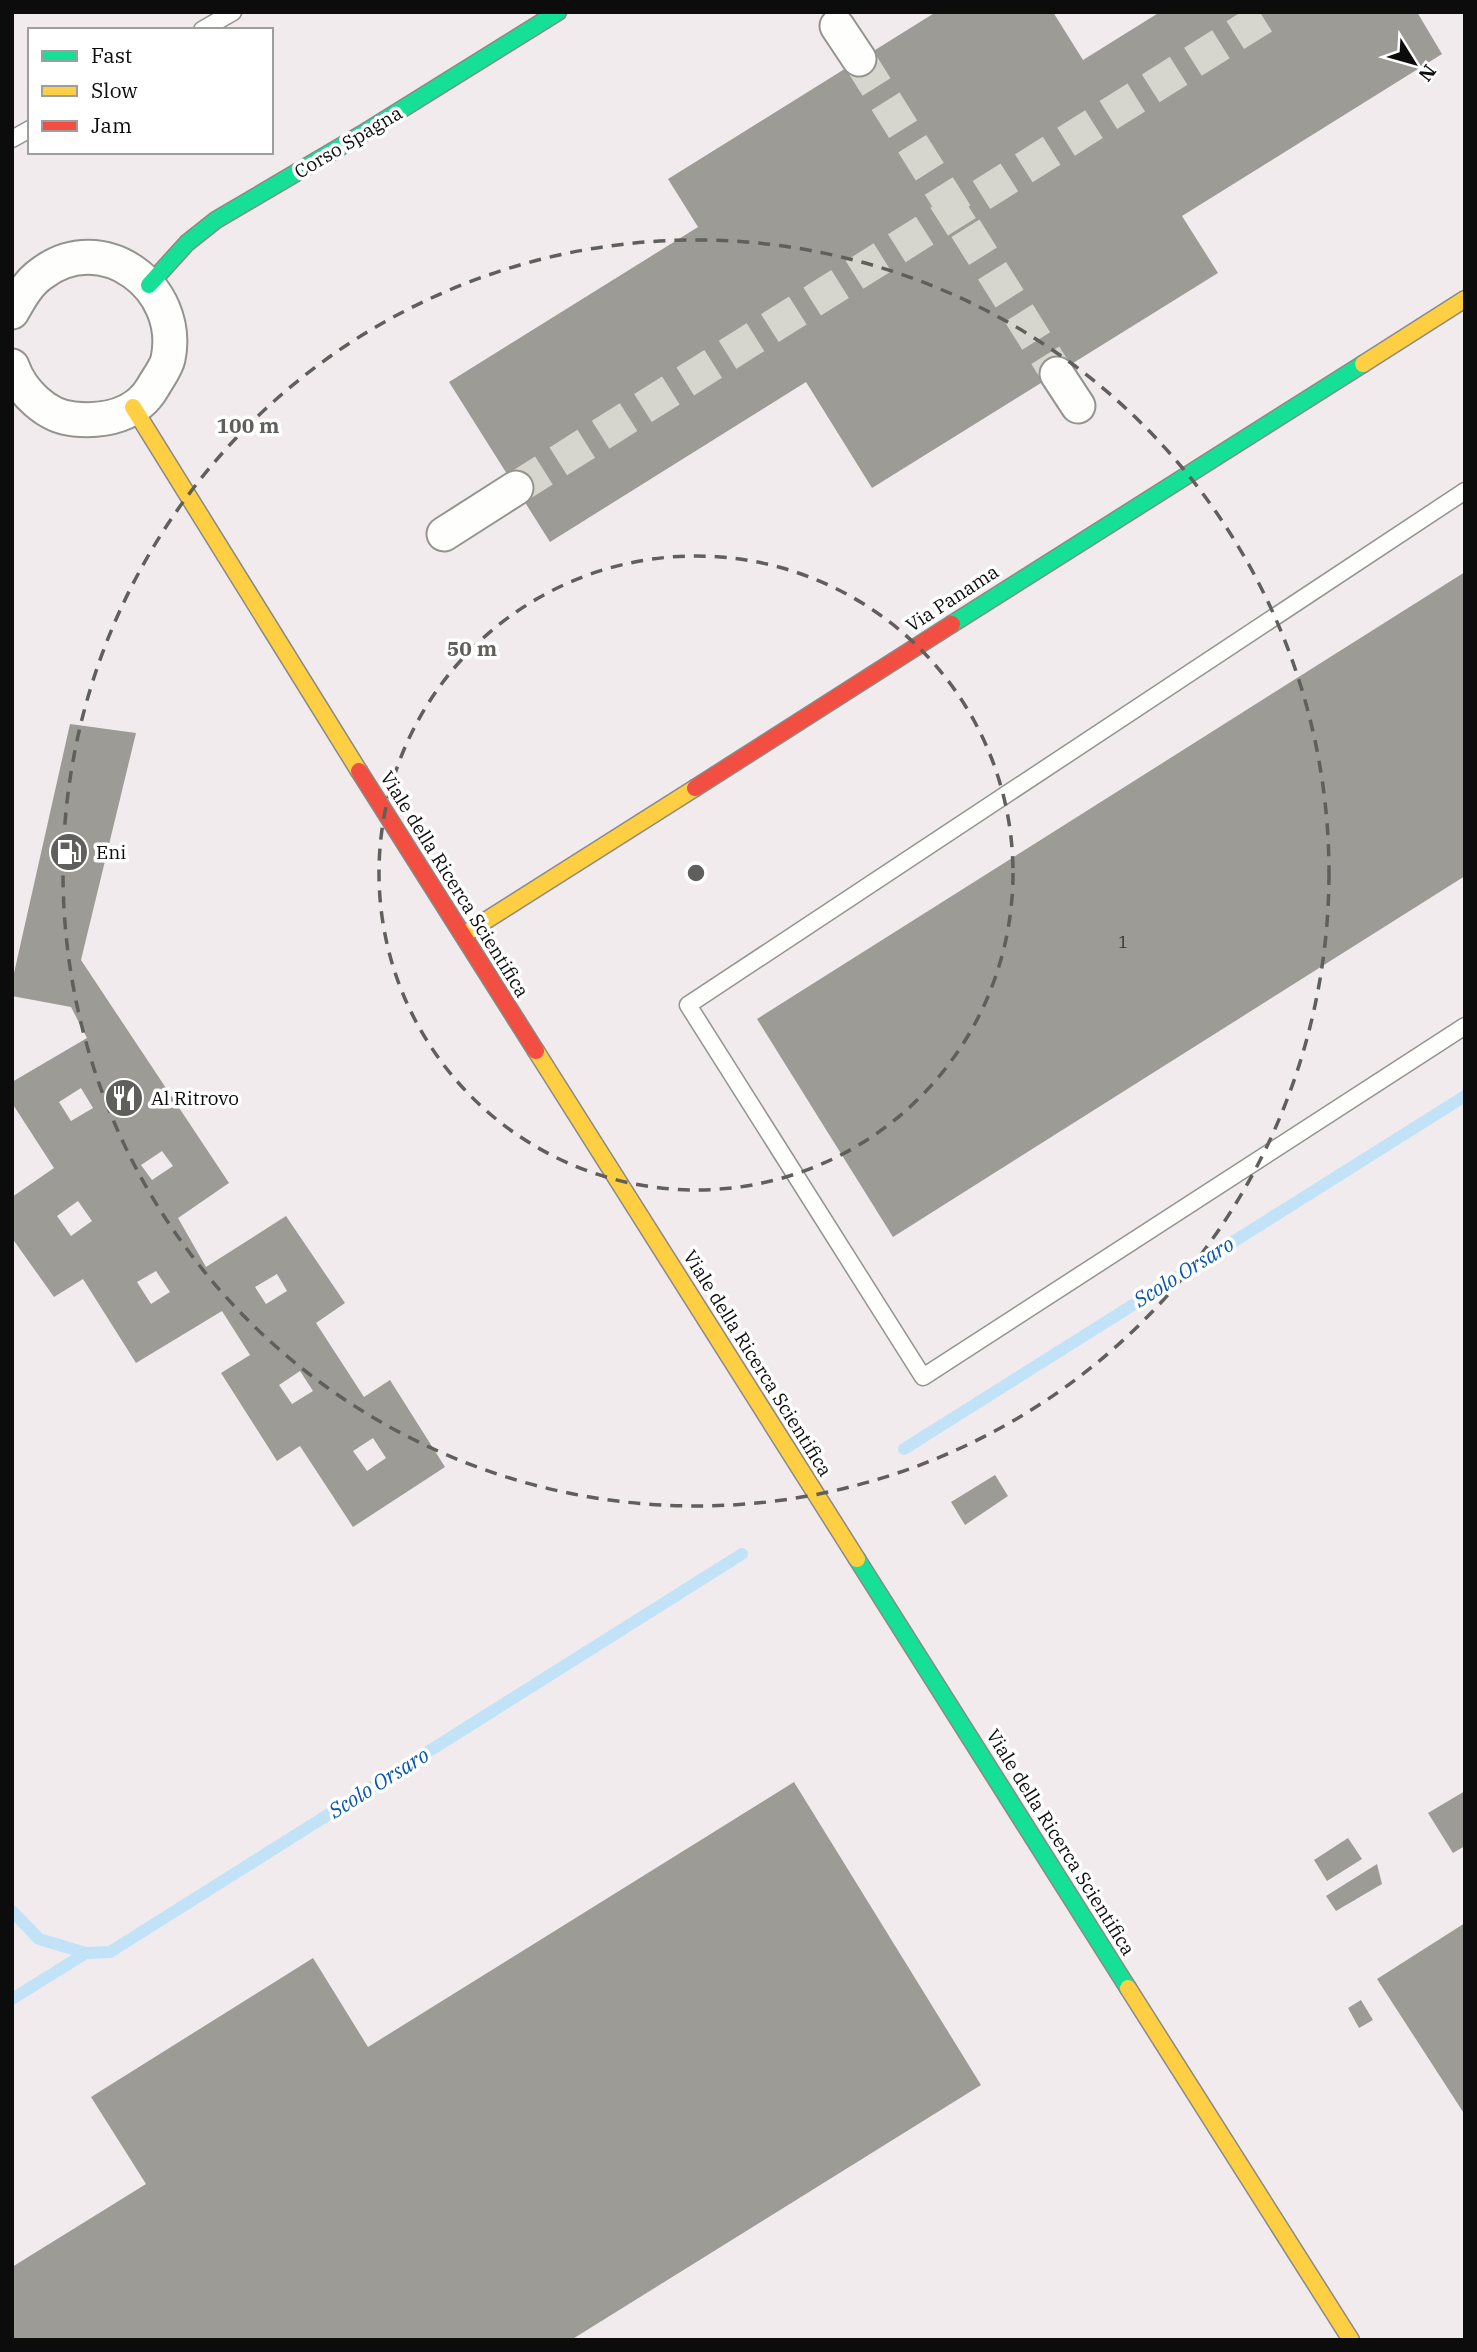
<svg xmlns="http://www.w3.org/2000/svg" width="1477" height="2352" viewBox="0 0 1477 2352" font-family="'IBM Plex Serif',serif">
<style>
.industrial{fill:#f2ebee;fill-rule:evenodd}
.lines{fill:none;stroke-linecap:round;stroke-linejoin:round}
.stream{stroke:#c2e2f8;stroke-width:12}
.building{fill:#9d9b96;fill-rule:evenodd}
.street-tunnel{stroke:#d6d6ce;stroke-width:33;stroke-dasharray:33 17;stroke-linecap:butt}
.lane-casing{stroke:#93938f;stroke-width:19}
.street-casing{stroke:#93938f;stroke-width:37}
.fast-casing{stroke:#8a8a85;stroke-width:19}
.slow-casing{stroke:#8a8a85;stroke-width:19}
.jam-casing{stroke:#8a8a85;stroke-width:19}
.lane{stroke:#fefefd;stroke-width:16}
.street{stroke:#fefefd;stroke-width:33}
.fast{stroke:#16e098;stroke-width:16}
.slow{stroke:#ffcf43;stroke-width:16}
.jam{stroke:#f24e42;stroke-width:16}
.ring{fill:none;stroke:#5f5f5c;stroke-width:3.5;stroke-dasharray:12 9}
.labels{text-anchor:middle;stroke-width:7;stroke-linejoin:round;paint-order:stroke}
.number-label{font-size:16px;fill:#30302e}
.street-label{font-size:19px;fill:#0c0c0c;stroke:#fff}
.poi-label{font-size:19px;fill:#0c0c0c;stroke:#fff;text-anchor:start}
.water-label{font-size:21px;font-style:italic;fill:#0a57aa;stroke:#fff}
.centre{fill:#5f5f5c;stroke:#fff;stroke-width:3.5}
.ring-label{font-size:21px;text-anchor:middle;font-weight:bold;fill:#5f5f5c;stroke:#fff;stroke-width:7;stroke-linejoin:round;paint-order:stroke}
</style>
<rect width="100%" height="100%" fill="#fafaf0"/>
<path class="industrial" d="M12 12H1465V2340H12ZM30 30H271V152H30Z"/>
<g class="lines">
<g class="stream">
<polyline points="904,1449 1465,1096"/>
<polyline points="12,1911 39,1939 86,1953 110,1952 742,1554"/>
<polyline points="12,1999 86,1953"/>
</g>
</g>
<g class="building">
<polygon points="936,12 1053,12 1083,60 1160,12 1417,12 1442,54 1182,216 1218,273 872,488 806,382 550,542 449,382 698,227 668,179"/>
<polygon points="1465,572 1465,876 893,1237 757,1019"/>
<path d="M70 724 136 733 81 960 229 1183 178 1218 206 1267 286 1216 345 1303 316 1323 364 1397 390 1380 445 1467 353 1527 300 1446 277 1461 221 1373 250 1355 222 1311 136 1363 83 1279 54 1297 12 1238V1197L54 1168 12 1103V1082L87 1038 71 1007 12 996V982ZM81 1088 93 1108 71 1121 59 1102ZM162 1151 173 1166 152 1180 141 1165ZM78 1201 92 1221 71 1236 57 1216ZM156 1271 170 1292 151 1304 137 1282ZM277 1274 287 1291 266 1304 255 1287ZM300 1371 313 1391 292 1404 279 1385ZM373 1438 386 1458 367 1471 353 1451Z"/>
<polygon points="995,1475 1008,1496 965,1525 951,1502"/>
<polygon points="794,1782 981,2085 571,2340 12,2340 12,2267 146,2184 91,2097 313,1958 368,2047"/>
<polygon points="1465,1791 1465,1846 1453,1853 1428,1813"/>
<polygon points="1348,1838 1362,1859 1327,1881 1314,1860"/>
<polygon points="1377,1864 1382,1884 1336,1911 1326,1896"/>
<polygon points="1465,1923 1465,2115 1377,1979"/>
<polygon points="1361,2000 1373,2020 1359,2028 1348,2008"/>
</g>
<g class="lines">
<g class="street-tunnel">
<polyline points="859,59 1057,374"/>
<polyline points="516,488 1272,12"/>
</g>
<defs>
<g id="lane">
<polyline points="202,30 233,12"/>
<polyline points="12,139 30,129"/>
<polyline points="1465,491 688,1005 923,1377 1465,1026"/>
</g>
<g id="street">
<polyline points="837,26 859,59"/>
<path d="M12 312C20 298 28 283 41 274 102 227 183 287 168 359 166 368 158 378 153 387 137 415 105 422 74 419 47 417 21 392 12 366"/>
<polyline points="1057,374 1078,406"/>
<polyline points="444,534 516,488"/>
</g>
<g id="fast">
<polyline points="149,285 187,243 216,220 362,134 558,12"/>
<polyline points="952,624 1363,364"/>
<polyline points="857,1559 1128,1988"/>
</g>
<g id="slow">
<polyline points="1363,364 1465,299"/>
<polyline points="133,407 359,771"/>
<polyline points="463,935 695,788"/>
<polyline points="536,1051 857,1559"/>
<polyline points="1128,1988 1351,2340"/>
</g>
<g id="jam">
<polyline points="359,771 536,1051"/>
<polyline points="695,788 952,624"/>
</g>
</defs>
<use href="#lane" class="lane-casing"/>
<use href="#street" class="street-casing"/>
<use href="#fast" class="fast-casing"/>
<use href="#slow" class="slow-casing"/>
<use href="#jam" class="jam-casing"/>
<use href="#lane" class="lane"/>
<use href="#street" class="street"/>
<use href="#fast" class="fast"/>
<use href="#slow" class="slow"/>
<use href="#jam" class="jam"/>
</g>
<g class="ring">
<circle cx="696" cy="873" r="317"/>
<circle cx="696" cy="873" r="633"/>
</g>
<defs>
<symbol id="fuel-disc" viewBox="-11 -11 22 22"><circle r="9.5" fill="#5f5f5c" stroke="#fff"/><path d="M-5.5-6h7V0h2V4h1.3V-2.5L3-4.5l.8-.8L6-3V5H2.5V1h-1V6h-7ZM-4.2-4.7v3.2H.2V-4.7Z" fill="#fff"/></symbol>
<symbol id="restaurant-disc" viewBox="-11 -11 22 22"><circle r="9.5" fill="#5f5f5c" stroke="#fff"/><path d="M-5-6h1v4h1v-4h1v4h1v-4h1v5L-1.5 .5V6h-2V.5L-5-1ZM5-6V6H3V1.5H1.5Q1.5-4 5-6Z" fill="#fff"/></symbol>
</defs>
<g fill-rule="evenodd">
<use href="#fuel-disc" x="47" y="830" width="44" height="44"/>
<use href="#restaurant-disc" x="102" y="1076" width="44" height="44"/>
</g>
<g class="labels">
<g class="number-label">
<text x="1123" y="948">1</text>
</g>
<g class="street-label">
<text transform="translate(348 142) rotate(-31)" y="7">Corso Spagna</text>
<text transform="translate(952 598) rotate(-33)" y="7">Via Panama</text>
<text transform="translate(455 884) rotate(58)" y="7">Viale della Ricerca Scientifica</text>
<text transform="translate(758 1363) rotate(58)" y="7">Viale della Ricerca Scientifica</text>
<text transform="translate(1061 1842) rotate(58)" y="7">Viale della Ricerca Scientifica</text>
</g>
<g class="poi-label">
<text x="96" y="859">Eni</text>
<text x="151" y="1105">Al Ritrovo</text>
</g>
<g class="water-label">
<text transform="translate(1184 1272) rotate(-32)" y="7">Scolo Orsaro</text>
<text transform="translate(379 1783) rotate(-32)" y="7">Scolo Orsaro</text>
</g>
</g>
<circle cx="696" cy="873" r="10" class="centre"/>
<g class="ring-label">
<text x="248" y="433">100 m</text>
<text x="472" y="656">50 m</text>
</g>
<rect width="1477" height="2352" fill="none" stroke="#0c0c0c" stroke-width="28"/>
<rect x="28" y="28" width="245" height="126" fill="#ffffff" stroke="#9e9e9e" stroke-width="2"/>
<rect x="42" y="51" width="35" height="10" fill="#16e098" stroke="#9e9e9e" stroke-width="2"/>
<text x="91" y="63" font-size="21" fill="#0c0c0c">Fast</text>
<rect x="42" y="86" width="35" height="10" fill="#ffcf43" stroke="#9e9e9e" stroke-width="2"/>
<text x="91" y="98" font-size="21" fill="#0c0c0c">Slow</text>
<rect x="42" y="121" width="35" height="10" fill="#f24e42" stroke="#9e9e9e" stroke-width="2"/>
<text x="91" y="133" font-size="21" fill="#0c0c0c">Jam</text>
<g transform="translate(1414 63) rotate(127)" stroke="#ffffff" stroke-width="5" paint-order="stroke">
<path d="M0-5L12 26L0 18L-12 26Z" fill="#0c0c0c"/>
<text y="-10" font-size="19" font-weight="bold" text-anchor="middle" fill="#0c0c0c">N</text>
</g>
</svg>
